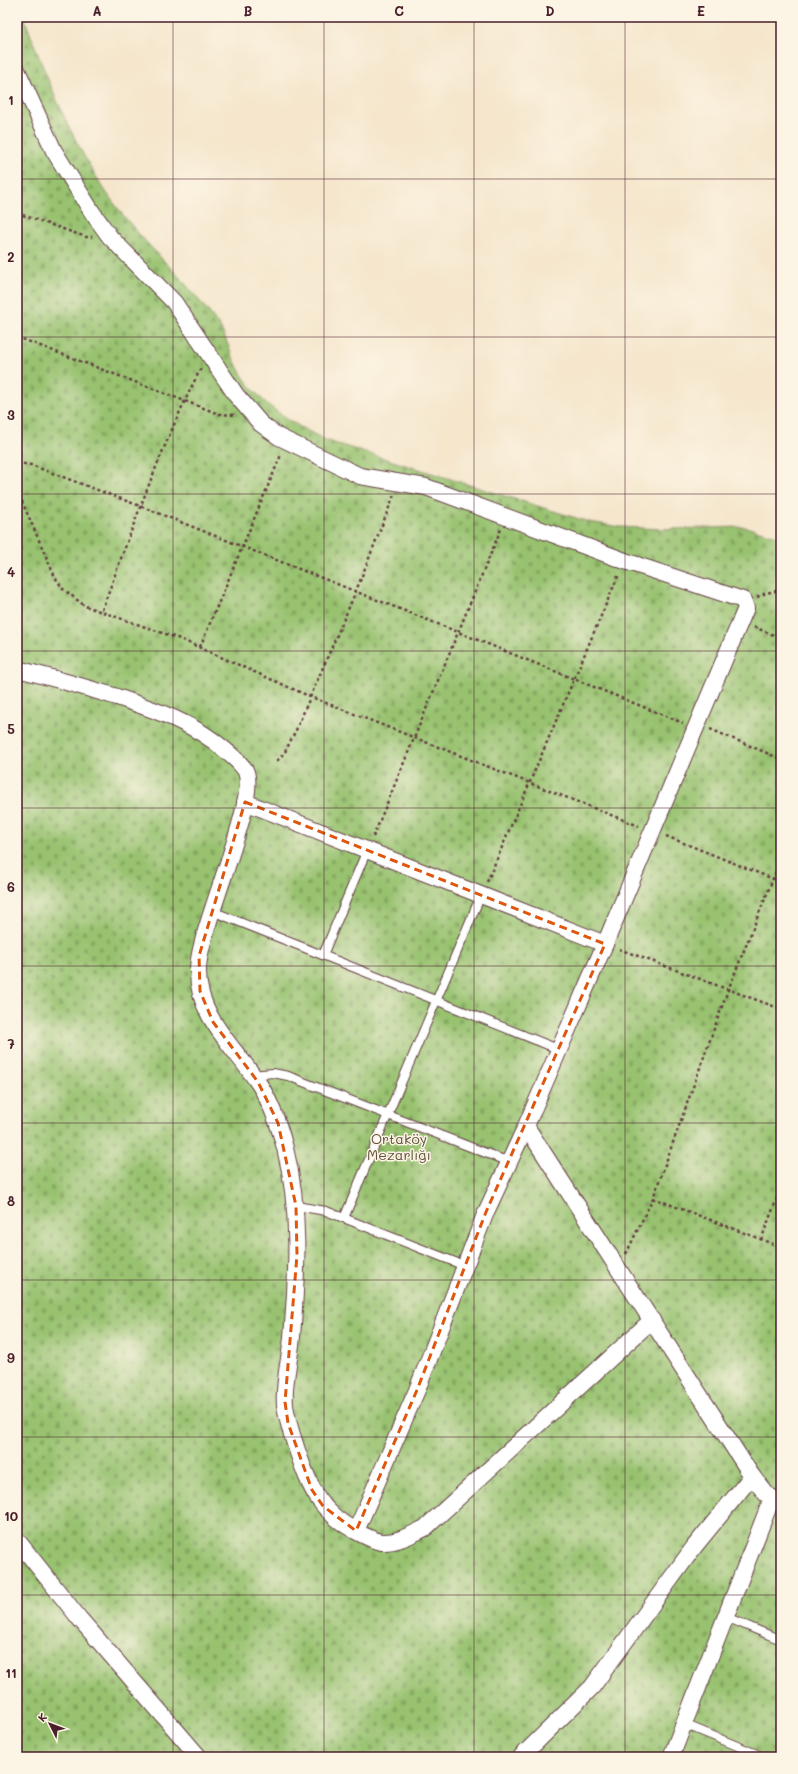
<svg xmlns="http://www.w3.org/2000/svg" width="798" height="1774" viewBox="0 0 798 1774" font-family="Mali,sans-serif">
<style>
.cemetery{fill:url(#cemetery-stones);stroke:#71704d}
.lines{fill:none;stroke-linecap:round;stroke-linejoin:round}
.service-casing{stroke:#643d43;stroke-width:10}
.minor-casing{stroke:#643d43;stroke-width:18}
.path{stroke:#643d43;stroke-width:2.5;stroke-dasharray:3 3;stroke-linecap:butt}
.service{stroke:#fff;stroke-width:8}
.minor{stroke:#fff;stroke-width:16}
.marked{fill:none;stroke:#e0560e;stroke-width:3;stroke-dasharray:8 5;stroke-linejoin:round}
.grid{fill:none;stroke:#4a1f2b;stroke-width:1;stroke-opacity:0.55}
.labels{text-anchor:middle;stroke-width:3;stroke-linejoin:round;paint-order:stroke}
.park-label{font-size:14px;fill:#61503f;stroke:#fcf5e5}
.neatline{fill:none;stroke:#4a1f2b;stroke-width:1.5}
.grid-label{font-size:13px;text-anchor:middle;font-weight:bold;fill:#4a1f2b}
</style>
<defs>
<pattern id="cemetery-stones" width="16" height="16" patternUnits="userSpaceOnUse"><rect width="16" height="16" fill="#98c26f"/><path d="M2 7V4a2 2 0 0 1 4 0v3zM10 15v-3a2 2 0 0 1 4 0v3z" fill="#84a660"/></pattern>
</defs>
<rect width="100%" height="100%" fill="#fcf5e5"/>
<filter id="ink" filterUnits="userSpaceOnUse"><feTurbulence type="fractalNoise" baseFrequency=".025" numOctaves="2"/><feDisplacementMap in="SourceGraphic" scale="8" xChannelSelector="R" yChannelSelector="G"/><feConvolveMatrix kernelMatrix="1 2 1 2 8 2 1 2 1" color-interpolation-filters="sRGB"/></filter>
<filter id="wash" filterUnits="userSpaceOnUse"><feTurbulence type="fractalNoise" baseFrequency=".012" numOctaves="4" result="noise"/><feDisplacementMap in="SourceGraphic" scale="16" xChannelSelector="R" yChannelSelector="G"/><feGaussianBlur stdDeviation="0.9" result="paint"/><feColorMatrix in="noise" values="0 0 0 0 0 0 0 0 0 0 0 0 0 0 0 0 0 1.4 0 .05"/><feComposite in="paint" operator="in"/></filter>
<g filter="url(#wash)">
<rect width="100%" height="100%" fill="#f5e6cc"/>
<path class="cemetery" d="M17 17H24C48 82 73 146 113 202 141 241 178 272 207 310 211 315 216 321 220 327 227 340 231 355 238 368 259 405 292 424 328 441L589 522 620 527 663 529 745 527 781 537V1757H17Z"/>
</g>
<g filter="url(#ink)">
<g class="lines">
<defs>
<g id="service">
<polyline points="212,911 558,1049"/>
<polyline points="323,955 367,850"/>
<polyline points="252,1075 273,1073 288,1076 509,1162"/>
<polyline points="296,1206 326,1211 465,1266"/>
<polyline points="344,1218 481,895"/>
<polyline points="726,1617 781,1640"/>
<polyline points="684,1724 764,1757"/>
</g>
<g id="minor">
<polyline points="17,70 54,151 92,212 110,237 174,302 236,395 261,424 279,437 360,476 426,487 625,561 743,600 746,608 605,944 526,1126 486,1212 417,1390 356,1531"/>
<path d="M17 669C51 677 84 687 117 697 155 710 194 723 225 750 231 755 240 762 245 770 261 797 198 929 198 970 197 1017 235 1047 259 1084 272 1104 279 1125 285 1148 301 1211 297 1273 292 1337 290 1359 283 1383 285 1405 287 1421 292 1435 297 1450 311 1491 320 1513 361 1534 368 1537 374 1541 382 1542 397 1543 412 1534 425 1528L652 1320"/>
<polyline points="245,802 605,944"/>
<polyline points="526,1126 752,1476 766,1494 781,1503"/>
<polyline points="17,1540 79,1618 199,1757"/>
<polyline points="521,1757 592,1687 694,1547 752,1476"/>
<polyline points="671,1757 772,1498"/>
</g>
</defs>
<use href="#service" class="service-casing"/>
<use href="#minor" class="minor-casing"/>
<g class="path">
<polyline points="17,213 86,237 92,237"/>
<polyline points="17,337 219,414 234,415"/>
<polyline points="17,463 31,465 140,506 458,632 683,723"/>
<polyline points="17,490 55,577 63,589 85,606 180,639 311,697 639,826"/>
<polyline points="757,597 766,593 781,590"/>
<path d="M102 610C132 529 161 446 201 368"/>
<polyline points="754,627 781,638"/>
<polyline points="200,647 281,455"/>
<polyline points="710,729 781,759"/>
<polyline points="277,761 285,752 296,730 356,591 394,495"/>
<polyline points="666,836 781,882"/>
<polyline points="373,837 501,529"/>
<polyline points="487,882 619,574"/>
<polyline points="619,949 781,1009"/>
<polyline points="653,1198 781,1247"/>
<polyline points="761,1240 781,1188"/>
<polyline points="626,1254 653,1198 728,990 781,859"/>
</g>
<use href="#service" class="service"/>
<use href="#minor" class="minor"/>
</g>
</g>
<path class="marked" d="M245 802 605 944 486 1212 417 1390 356 1531 323 1506 312 1490 288 1423 285 1402 297 1255 296 1206 278 1123 258 1082 213 1022 200 991 199 956Z"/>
<path class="grid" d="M173 17V1757M324 17V1757M474 17V1757M625 17V1757M17 179H781M17 337H781M17 494H781M17 651H781M17 808H781M17 966H781M17 1123H781M17 1280H781M17 1437H781M17 1595H781"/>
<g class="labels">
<g class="park-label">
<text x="399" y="1144">Ortaköy<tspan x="399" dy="16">Mezarlığı</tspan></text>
</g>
</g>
<rect width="798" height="1774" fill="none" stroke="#fcf5e5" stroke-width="44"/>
<g transform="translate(50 1724) rotate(312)" stroke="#fcf5e5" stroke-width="3" paint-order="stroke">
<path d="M0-3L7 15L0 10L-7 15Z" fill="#4a1f2b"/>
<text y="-6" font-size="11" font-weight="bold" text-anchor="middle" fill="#4a1f2b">K</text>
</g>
<rect x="22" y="22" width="754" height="1730" class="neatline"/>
<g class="grid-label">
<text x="97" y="16">A</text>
<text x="248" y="16">B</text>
<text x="399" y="16">C</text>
<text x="550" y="16">D</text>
<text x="701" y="16">E</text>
<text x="11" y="105">1</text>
<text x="11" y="262">2</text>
<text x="11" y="420">3</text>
<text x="11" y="577">4</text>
<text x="11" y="734">5</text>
<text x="11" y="892">6</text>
<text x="11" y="1049">7</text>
<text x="11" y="1206">8</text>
<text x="11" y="1363">9</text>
<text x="11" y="1521">10</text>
<text x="11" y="1678">11</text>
</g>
</svg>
